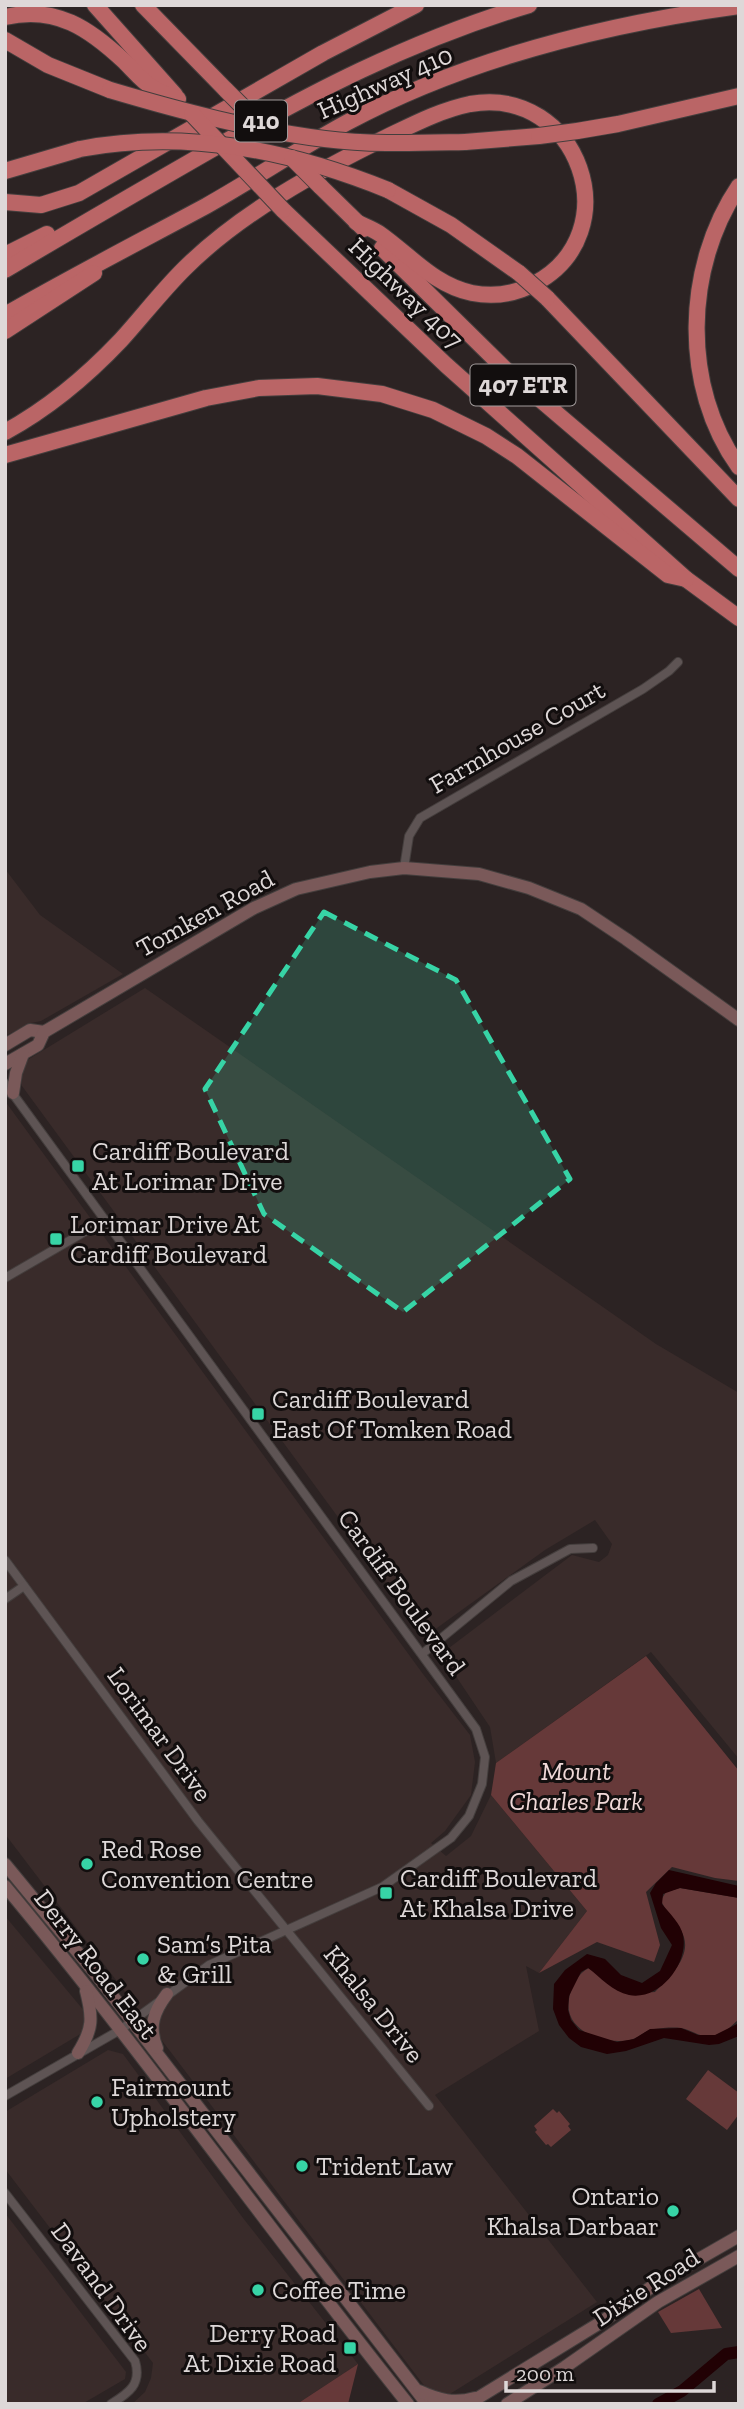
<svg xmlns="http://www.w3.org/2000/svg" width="744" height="2409" viewBox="0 0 744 2409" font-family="'Zilla Slab',serif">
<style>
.built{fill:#392b2a}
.green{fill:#663939}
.water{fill:#210104}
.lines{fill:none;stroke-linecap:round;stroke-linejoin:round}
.river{stroke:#210104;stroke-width:12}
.minor-casing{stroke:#443e3d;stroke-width:10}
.secondary-casing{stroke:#443e3d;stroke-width:14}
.motorway-casing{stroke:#443e3d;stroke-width:18}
.minor{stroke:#5e5454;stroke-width:8}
.secondary{stroke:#7a5959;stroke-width:12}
.motorway{stroke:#ba6566;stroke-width:16}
.motorway-bridge-casing{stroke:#443e3d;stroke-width:18;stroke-linecap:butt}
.motorway-bridge{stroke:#ba6566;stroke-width:16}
.marked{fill:#37d4a6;fill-opacity:0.2;stroke:#37d4a6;stroke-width:5;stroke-dasharray:14 9;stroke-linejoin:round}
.poi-dot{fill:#37d4a6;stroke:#120e0e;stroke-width:2.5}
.labels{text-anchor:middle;stroke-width:6;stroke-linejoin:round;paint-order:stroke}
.shield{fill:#120e0e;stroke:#a19b9b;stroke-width:2}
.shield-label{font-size:24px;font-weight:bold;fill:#ded8d8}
.street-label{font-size:26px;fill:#ded8d8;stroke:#120e0e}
.poi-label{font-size:26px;fill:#ded8d8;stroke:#120e0e;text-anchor:start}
.park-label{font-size:26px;font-style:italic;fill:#f0d9d8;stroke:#120e0e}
</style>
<rect width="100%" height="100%" fill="#2c2323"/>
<g class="built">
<polygon points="5,869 40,915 123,974 41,1021 31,1023 5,1036"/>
<polygon points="145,988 656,1344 739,1393 739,1759 651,1652 496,1763 490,1727 441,1654 572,1555 599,1562 608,1555 612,1544 595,1520 545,1550 430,1633 409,1614 22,1086 21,1070 29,1059"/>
<polygon points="5,1101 423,1674 470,1735 475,1762 471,1795 445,1831 431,1843 446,1856 471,1836 491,1795 587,1911 539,1973 526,1966 539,2031 435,2095 597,2302 445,2397 426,2388 5,1834"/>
<polygon points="5,1916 85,2012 82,2033 5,2079"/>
<polygon points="108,2050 123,2054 243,2218 358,2364 297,2404 132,2404 145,2392 151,2378 153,2363 5,2169 5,2112"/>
<polygon points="5,2213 126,2372 125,2379 82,2404 5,2404"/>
</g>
<g class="green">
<polygon points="646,1656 739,1771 739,1881 715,1878 672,1867 646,1892 660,1945 654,1962 597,1942 539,1973 587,1911 491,1795 496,1763"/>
<path d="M680 1888 739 1898V2019C732 2025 726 2032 717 2036 705 2041 693 2030 681 2028 673 2027 662 2028 654 2029 645 2030 639 2038 630 2040 604 2045 563 2031 569 1999 571 1987 578 1973 589 1968L622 1992 629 1994 655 1992C671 1975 696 1953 680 1929 674 1919 665 1911 661 1900L666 1892Z"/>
<polygon points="708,2070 739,2093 739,2114 727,2130 686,2099"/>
<polygon points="553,2109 557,2113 559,2111 570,2124 568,2126 571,2130 551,2147 548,2144 546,2145 535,2132 537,2130 534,2126"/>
<polygon points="699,2289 722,2328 671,2333 658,2312"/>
<polygon points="358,2364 348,2404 297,2404"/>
</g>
<path class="water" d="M669 1870 739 1886V1898L680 1888 663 1894 662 1904C669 1913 681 1924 683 1935 689 1963 660 2001 629 1995 613 1992 600 1977 588 1968L581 1972 569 1996 568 2010 571 2020 579 2030 617 2042 634 2039 650 2029 681 2028 698 2035H715L739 2023V2036L719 2044 709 2045 664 2038 626 2051 607 2054 581 2047 569 2038 559 2025 553 2009 554 1984 565 1970 587 1954 605 1959 621 1975 642 1983 660 1971 672 1945 661 1928 650 1893 656 1883Z"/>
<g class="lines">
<polyline class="river" points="658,2404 682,2391 726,2354 739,2352"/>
<defs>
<g id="minor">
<polyline points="404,868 409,836 420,818 643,689 669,671 678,662"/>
<polyline points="5,1083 476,1729 485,1757 482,1784 469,1816 451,1838 382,1887 209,1965 120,2030 5,2096"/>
<polyline points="5,1278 105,1220"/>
<polyline points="5,1560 198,1821 429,2106"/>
<polyline points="5,1599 24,1586"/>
<polyline points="422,1654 511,1581 570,1549 593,1548"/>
<path d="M5 2193 135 2361C142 2384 129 2393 111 2404"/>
</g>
<g id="secondary">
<polyline points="5,1045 30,1030 44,1032"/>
<polyline points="5,1064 38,1045 44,1032 254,908 296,889 370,872 404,868 479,874 529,888 581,909 626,939 739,1020"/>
<polyline points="13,1093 16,1073 23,1054"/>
<polyline points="5,1864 98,1977 427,2404"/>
<path d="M5 1886C145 2054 271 2233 408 2404"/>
<path d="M157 2048C148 2027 154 2011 167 1994"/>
<path d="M78 2053C93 2029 93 2018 86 1991"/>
<path d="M419 2391C439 2400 454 2404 475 2398"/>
<polyline points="468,2404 603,2321 657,2283 739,2236"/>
<polyline points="507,2404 565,2367 658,2302 739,2256"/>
</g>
<g id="motorway">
<polyline points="95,5 175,95"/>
<polyline points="143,5 226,90"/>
<path d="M5 17C56 5 90 29 125 62 134 71 143 82 153 88 160 93 170 95 178 99"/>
<polyline points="5,40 48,65 110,90"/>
<polyline points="577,131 618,124 739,96"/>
<polyline points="465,142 539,136"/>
<polyline points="5,171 80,149"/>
<polyline points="320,186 364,229"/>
<path d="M739 186C684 267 681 387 739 467"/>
<polyline points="388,190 451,225 519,273"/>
<polyline points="5,202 41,205 79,193 323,53 416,5"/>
<polyline points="283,210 446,365 686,579 739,618"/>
<polyline points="382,248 508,372 739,569"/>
<polyline points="5,255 47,234"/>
<path d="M5 270C70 231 136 193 202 155 308 94 411 40 529 5"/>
<polyline points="547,298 739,499"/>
<path d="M5 315C71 277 139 242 206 206 254 179 300 148 348 122 466 59 607 24 739 6"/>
<polyline points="5,331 94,273"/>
<path d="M5 432C49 408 86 377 121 340 142 317 161 292 184 269 239 214 317 171 387 137 414 124 441 110 470 104 579 85 631 233 534 284 515 294 493 297 472 293 434 285 411 256 380 234 373 229 364 226 356 222"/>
<polyline points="5,455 206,398 259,388 317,386 382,394 433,410 486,436 517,456 668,575 686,579"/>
</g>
</defs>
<use href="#minor" class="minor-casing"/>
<use href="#secondary" class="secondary-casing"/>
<use href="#motorway" class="motorway-casing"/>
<use href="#minor" class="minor"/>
<use href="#secondary" class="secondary"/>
<use href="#motorway" class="motorway"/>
<defs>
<g id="motorway-bridge">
<path d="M110 90C181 111 252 130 325 139 371 145 418 143 465 142"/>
<polyline points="226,90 265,129"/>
<polyline points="192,114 283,210"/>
<polyline points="539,136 577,131"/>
<path d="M80 149C186 129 289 150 388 190"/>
<polyline points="292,158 320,186"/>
<polyline points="519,273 547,298"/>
</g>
</defs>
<use href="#motorway-bridge" class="motorway-bridge-casing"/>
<use href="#motorway-bridge" class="motorway-bridge"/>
</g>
<path class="marked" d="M324 912 456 980 570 1179 403 1312 264 1214 205 1089Z"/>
<g class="poi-dot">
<rect x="71" y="1159" width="14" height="14" rx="3.5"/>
<rect x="49" y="1232" width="14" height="14" rx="3.5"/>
<rect x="251" y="1407" width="14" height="14" rx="3.5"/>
<circle cx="87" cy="1864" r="7"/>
<rect x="379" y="1886" width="14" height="14" rx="3.5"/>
<circle cx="143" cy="1959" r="7"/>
<circle cx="97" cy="2102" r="7"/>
<circle cx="302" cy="2166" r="7"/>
<circle cx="673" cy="2211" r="7"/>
<circle cx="258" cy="2290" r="7"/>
<rect x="343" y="2341" width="14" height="14" rx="3.5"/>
</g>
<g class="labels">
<g class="shield">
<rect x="235" y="100.5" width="52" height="41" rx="5"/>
<rect x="470.5" y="364.5" width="105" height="41" rx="5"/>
</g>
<g class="shield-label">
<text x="261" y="129">410</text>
<text x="523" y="393">407 ETR</text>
</g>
<g class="street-label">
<text transform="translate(385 82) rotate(-24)" y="9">Highway 410</text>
<text transform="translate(406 293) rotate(44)" y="9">Highway 407</text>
<text transform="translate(517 737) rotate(-30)" y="9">Farmhouse Court</text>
<text transform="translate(205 913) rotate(-29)" y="9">Tomken Road</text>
<text transform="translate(402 1592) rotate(54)" y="9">Cardiff Boulevard</text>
<text transform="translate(160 1734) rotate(54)" y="9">Lorimar Drive</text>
<text transform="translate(96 1964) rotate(52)" y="9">Derry Road East</text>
<text transform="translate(374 2004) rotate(51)" y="9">Khalsa Drive</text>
<text transform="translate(102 2287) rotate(54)" y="9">Davand Drive</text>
<text transform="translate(646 2287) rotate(-33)" y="9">Dixie Road</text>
</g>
<g class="poi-label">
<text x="92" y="1160">Cardiff Boulevard<tspan x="92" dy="30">At Lorimar Drive</tspan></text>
<text x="70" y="1233">Lorimar Drive At<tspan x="70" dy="30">Cardiff Boulevard</tspan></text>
<text x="272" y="1408">Cardiff Boulevard<tspan x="272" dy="30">East Of Tomken Road</tspan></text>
<text x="101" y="1858">Red Rose<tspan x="101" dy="30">Convention Centre</tspan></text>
<text x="400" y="1887">Cardiff Boulevard<tspan x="400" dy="30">At Khalsa Drive</tspan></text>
<text x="157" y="1953">Sam’s Pita<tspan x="157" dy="30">&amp; Grill</tspan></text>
<text x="111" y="2096">Fairmount<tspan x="111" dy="30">Upholstery</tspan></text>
<text x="316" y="2175">Trident Law</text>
<text x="659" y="2205" text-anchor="end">Ontario<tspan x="659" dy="30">Khalsa Darbaar</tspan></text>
<text x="272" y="2299">Coffee Time</text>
<text x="336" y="2342" text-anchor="end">Derry Road<tspan x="336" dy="30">At Dixie Road</tspan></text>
</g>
<g class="park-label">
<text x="576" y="1780">Mount<tspan x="576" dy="30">Charles Park</tspan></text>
</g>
</g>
<rect width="744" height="2409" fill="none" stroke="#ded8d8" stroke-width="14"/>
<path d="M506 2381v10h208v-10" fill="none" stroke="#ded8d8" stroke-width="3.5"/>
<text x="516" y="2381" font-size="21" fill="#ded8d8" stroke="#120e0e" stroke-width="5" paint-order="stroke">200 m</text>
</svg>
